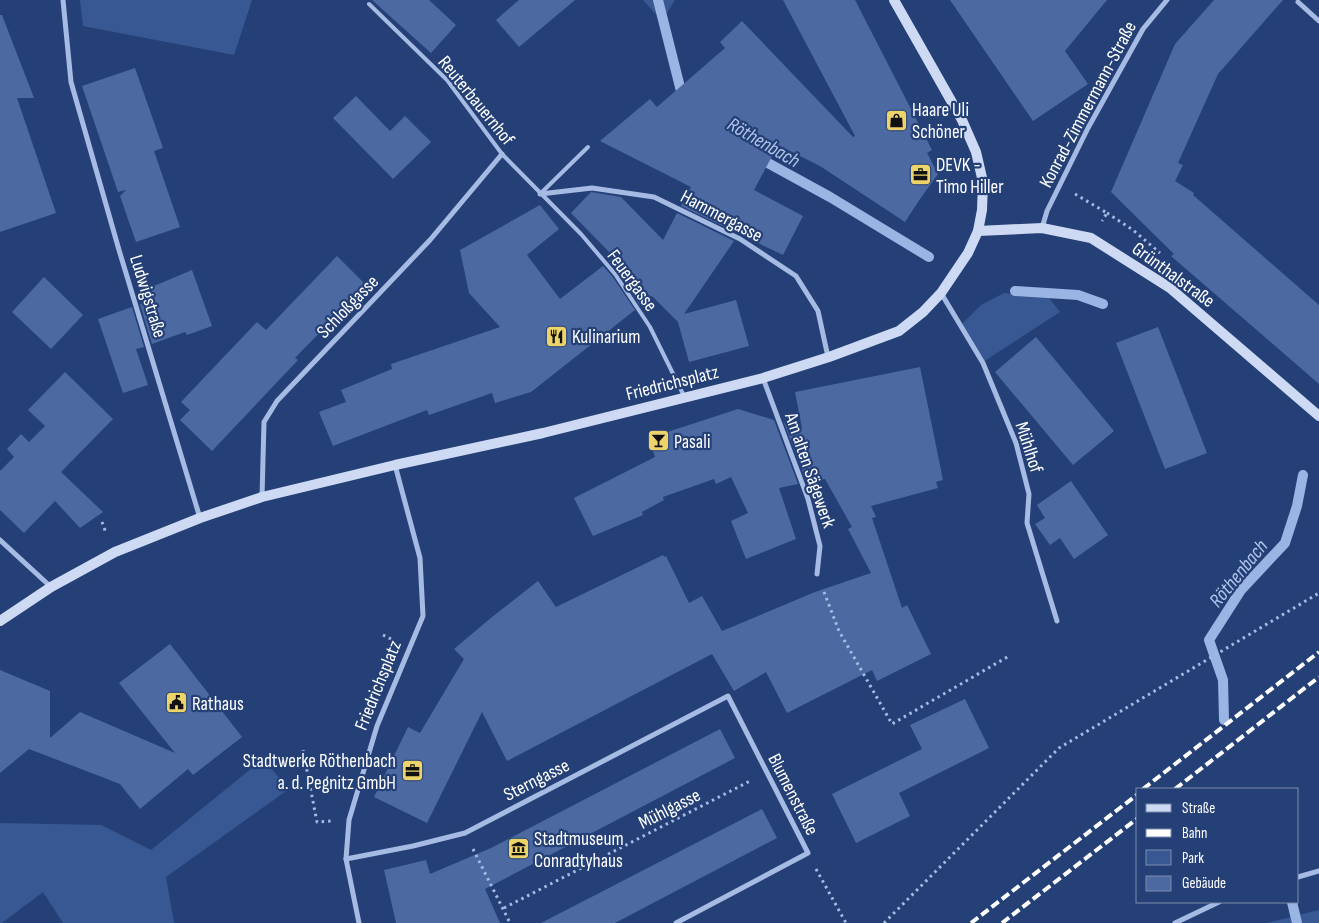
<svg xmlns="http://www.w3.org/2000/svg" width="1319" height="923" viewBox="0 0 1319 923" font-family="'Sofia Sans Condensed',sans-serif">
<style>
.green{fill:#385894}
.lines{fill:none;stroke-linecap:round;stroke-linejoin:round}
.stream{stroke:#9ab4e4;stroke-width:10}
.building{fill:#4d69a1}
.path{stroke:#a6bbe3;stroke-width:3;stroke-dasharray:2.5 4;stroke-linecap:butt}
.service{stroke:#a6bbe3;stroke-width:4}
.minor{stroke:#a6bbe3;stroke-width:5}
.secondary{stroke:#cedaf3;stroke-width:10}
.rail{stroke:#fff;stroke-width:4;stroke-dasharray:9 4;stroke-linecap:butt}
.labels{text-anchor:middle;stroke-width:4.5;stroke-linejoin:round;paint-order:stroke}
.street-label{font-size:19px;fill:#fff;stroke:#244077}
.poi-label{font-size:19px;fill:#fff;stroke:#244077;text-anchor:start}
.water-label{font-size:20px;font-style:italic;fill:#b0c5eb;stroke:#244077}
</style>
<rect width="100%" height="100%" fill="#244077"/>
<g class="green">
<polygon points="80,0 252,0 234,55 83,26"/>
<polygon points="643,0 675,0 662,21"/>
<polygon points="1004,293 1049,298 1060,312 983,362 961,325 981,305"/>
<polygon points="263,759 289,789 166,877 174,923 63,923 43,892 2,923 0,923 0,823 101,825 151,850"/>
<polygon points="1319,910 1319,923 1267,923"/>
</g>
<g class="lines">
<g class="stream">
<polyline points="658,0 683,99"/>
<polyline points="757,157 830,197 929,257"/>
<polyline points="1015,291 1078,295 1103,304"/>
<polyline points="1224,720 1223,680 1209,640 1241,590 1285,543 1297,506 1303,475"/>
<polyline points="1292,902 1297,923"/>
</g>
</g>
<g class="building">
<polygon points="372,0 429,0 456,25 431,53"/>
<polygon points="519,0 575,0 519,47 496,20"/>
<polygon points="783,0 855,0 932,150 927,153 938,174 920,199 905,222 820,166 778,145 754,190 803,216 783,255 681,206 691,187 600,141 650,99 657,107 725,48 720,42 742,21 853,137 855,136"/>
<polygon points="950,0 1107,0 1065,51 1088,84 1033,121"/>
<polygon points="1214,0 1283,0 1218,74 1178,163 1183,165 1175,181 1194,193 1193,195 1319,305 1319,384 1171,256 1174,254 1111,192 1175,44"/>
<polygon points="0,15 2,15 34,98 17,98 56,213 0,232"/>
<polygon points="135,68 163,148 154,151 180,227 136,242 120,196 126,190 118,192 82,86"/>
<polygon points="356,96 390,131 405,116 431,142 393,179 333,118"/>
<polygon points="591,192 621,197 663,240 677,213 734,241 684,314 736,300 749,346 689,362 678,322 652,296 640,306 618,272 609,261 614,257 571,213"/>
<polygon points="540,205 559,229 527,255 560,299 603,266 612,276 635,310 531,392 495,403 492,393 429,415 427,410 333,446 319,412 346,402 341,390 392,369 391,364 500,327 469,293 460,250"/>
<polygon points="337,256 366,285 295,358 298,360 212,451 180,420 190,410 181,402 257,322 266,330"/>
<polygon points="192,270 212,326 187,335 185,332 152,344 140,304 146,302 142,291"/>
<polygon points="44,277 83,315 51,349 12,312"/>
<polygon points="132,307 144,347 136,349 148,385 123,393 98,319"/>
<polygon points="1158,327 1207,453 1165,469 1116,343"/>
<polygon points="1036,337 1114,431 1073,465 995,372"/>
<polygon points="920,367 943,480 936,482 938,488 871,506 876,517 872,518 902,608 907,605 931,654 877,681 872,670 787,713 766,672 734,691 712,654 507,761 482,712 427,823 374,797 408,727 420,733 464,659 454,649 492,617 538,581 556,607 663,555 664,557 666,556 689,603 702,596 722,631 815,592 871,573 848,529 852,527 825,479 807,483 784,423 802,428 795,392"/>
<polygon points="65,372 113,419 61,472 103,512 80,528 55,501 24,533 0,510 0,471 14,457 7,449 21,434 29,442 45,426 28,410"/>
<polygon points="738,409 774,420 798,484 779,488 796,539 746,559 731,521 748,513 731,477 716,484 714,479 663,497 664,500 642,512 643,515 593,536 574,498 655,457 649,438"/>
<polygon points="1071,481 1108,535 1074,559 1060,538 1050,545 1035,524 1045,518 1037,505"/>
<polygon points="170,644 242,737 193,775 188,769 140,809 120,784 29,749 0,773 0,670 50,691 50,738 80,712 175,753 119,683"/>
<polygon points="965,699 989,748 899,793 910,816 856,843 832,794 922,749 910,725"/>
<polygon points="720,729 735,758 485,889 500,923 396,923 384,870 426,860 430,874 491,848"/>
<polygon points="762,809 777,838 615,923 541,923"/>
</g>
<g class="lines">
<g class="path">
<polyline points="1075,194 1107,213 1102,221"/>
<polyline points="1107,213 1133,230 1160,253"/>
<polyline points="102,522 106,533"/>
<polyline points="824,592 839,631 892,724 1009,656"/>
<polyline points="383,635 393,640"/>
<polyline points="303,750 317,822 331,821"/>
<polyline points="473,849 510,923"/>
<polyline points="816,869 846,923"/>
<polyline points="504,908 750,781"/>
<polyline points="884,923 1059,748 1319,593"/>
</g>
<g class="service">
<polyline points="369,4 447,80 502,154 581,234 615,274 650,327 684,396"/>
<polyline points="540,194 588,147"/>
</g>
<g class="minor">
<polyline points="63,0 71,82 119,250 200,518"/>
<polyline points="1298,2 1319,21"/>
<polyline points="540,194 592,188 654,197 740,239 796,276 818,311 828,357"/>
<polyline points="1042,228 1047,211 1088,128 1143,29 1167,0"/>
<polyline points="941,293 983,363 1016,443 1029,494 1027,523 1057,621"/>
<polyline points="763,378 808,499 820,546 817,574"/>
<polyline points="262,497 264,422 277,401 430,240 502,154"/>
<polyline points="0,540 51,587"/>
<polyline points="346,859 413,846 465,833 728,696 808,853 676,923"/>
<polyline points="1298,877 1319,871"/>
<polyline points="359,923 346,859 349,820 377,726 423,616 420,558 395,465"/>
<polyline points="1175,923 1219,902"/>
</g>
<g class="secondary">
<polyline points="978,231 1042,228 1091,238 1170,288 1319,416"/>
<polyline points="0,621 51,587 115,552 200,518 262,497 395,465 543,433 763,378 829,357 899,331 923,312 941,293 968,253 978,231 982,210 983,182 976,152 962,120 894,0"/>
</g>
<g class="rail">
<polyline points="1143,789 1319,652"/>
<polyline points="1175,789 1319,677"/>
<polyline points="971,923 1138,794"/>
<polyline points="1002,923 1138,818"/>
</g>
</g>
<defs>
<symbol id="shop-square" viewBox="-11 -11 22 22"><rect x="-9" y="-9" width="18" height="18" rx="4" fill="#ecd46a" stroke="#244077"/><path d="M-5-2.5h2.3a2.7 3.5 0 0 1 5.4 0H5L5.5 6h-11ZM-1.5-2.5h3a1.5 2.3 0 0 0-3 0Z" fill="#111"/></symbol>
<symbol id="office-square" viewBox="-11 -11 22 22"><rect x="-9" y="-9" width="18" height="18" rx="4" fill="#ecd46a" stroke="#244077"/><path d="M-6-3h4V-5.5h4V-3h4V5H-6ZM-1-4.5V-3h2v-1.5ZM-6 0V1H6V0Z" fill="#111"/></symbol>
<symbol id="restaurant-square" viewBox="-11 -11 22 22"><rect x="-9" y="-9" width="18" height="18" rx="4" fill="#ecd46a" stroke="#244077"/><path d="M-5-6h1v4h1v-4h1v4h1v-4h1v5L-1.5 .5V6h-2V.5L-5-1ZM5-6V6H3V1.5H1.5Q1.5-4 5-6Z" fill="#111"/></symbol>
<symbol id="bar-square" viewBox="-11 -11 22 22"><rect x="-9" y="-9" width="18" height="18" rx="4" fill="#ecd46a" stroke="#244077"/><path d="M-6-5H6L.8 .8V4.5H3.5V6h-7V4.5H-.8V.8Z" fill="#111"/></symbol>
<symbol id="civic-square" viewBox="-11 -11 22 22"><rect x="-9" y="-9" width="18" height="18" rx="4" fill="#ecd46a" stroke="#244077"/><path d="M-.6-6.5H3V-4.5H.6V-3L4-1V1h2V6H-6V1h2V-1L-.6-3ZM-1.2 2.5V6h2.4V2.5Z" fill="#111"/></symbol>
<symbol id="museum-square" viewBox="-11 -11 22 22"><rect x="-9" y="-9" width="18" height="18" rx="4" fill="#ecd46a" stroke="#244077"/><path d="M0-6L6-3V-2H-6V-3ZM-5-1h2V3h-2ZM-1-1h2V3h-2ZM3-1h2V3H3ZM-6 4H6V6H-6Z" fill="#111"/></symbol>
</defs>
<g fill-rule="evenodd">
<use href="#shop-square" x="884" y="108" width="25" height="25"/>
<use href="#office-square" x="908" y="162" width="25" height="25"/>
<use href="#restaurant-square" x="544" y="324" width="25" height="25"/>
<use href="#bar-square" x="646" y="428" width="25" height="25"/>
<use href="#civic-square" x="164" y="690" width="25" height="25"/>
<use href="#office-square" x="400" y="758" width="25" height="25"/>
<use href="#museum-square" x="506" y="836" width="25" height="25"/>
</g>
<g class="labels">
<g class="street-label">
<text transform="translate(477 100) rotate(51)" y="7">Reuterbauernhof</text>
<text transform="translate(1087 104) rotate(-62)" y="7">Konrad-Zimmermann-Straße</text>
<text transform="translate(722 215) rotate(28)" y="7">Hammergasse</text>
<text transform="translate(1174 274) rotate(36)" y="7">Grünthalstraße</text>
<text transform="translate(633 280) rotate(54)" y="7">Feuergasse</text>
<text transform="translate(149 296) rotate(73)" y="7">Ludwigstraße</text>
<text transform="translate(347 306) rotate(-46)" y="7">Schloßgasse</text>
<text transform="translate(672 382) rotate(-14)" y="7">Friedrichsplatz</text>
<text transform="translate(1030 447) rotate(72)" y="7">Mühlhof</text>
<text transform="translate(811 470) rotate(71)" y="7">Am alten Sägewerk</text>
<text transform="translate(377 685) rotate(-68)" y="7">Friedrichsplatz</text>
<text transform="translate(536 779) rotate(-27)" y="7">Sterngasse</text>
<text transform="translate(794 794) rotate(63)" y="7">Blumenstraße</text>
<text transform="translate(669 808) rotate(-27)" y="7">Mühlgasse</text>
</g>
<g class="poi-label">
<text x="912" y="116">Haare Uli<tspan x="912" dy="22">Schöner</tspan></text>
<text x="936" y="171">DEVK -<tspan x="936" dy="22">Timo Hiller</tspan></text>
<text x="572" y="343">Kulinarium</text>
<text x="674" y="448">Pasali</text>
<text x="192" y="710">Rathaus</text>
<text x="396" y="767" text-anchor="end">Stadtwerke Röthenbach<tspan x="396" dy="22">a. d. Pegnitz GmbH</tspan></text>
<text x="534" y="845">Stadtmuseum<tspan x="534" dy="22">Conradtyhaus</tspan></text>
</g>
<g class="water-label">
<text transform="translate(764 142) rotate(30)" y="7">Röthenbach</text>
<text transform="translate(1238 573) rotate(-51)" y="7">Röthenbach</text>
</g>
</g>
<rect x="1136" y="788" width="162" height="115" fill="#244077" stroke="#7c8cad"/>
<rect x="1146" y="804" width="25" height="8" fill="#cedaf3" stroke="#7c8cad"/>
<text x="1182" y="813" font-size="15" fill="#ffffff">Straße</text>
<rect x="1146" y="829" width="25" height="8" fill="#ffffff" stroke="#7c8cad"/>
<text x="1182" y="838" font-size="15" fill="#ffffff">Bahn</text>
<rect x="1146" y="850" width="25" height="15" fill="#385894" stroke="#7c8cad"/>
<text x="1182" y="863" font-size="15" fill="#ffffff">Park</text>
<rect x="1146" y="876" width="25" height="15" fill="#4d69a1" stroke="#7c8cad"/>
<text x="1182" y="888" font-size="15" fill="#ffffff">Gebäude</text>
</svg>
